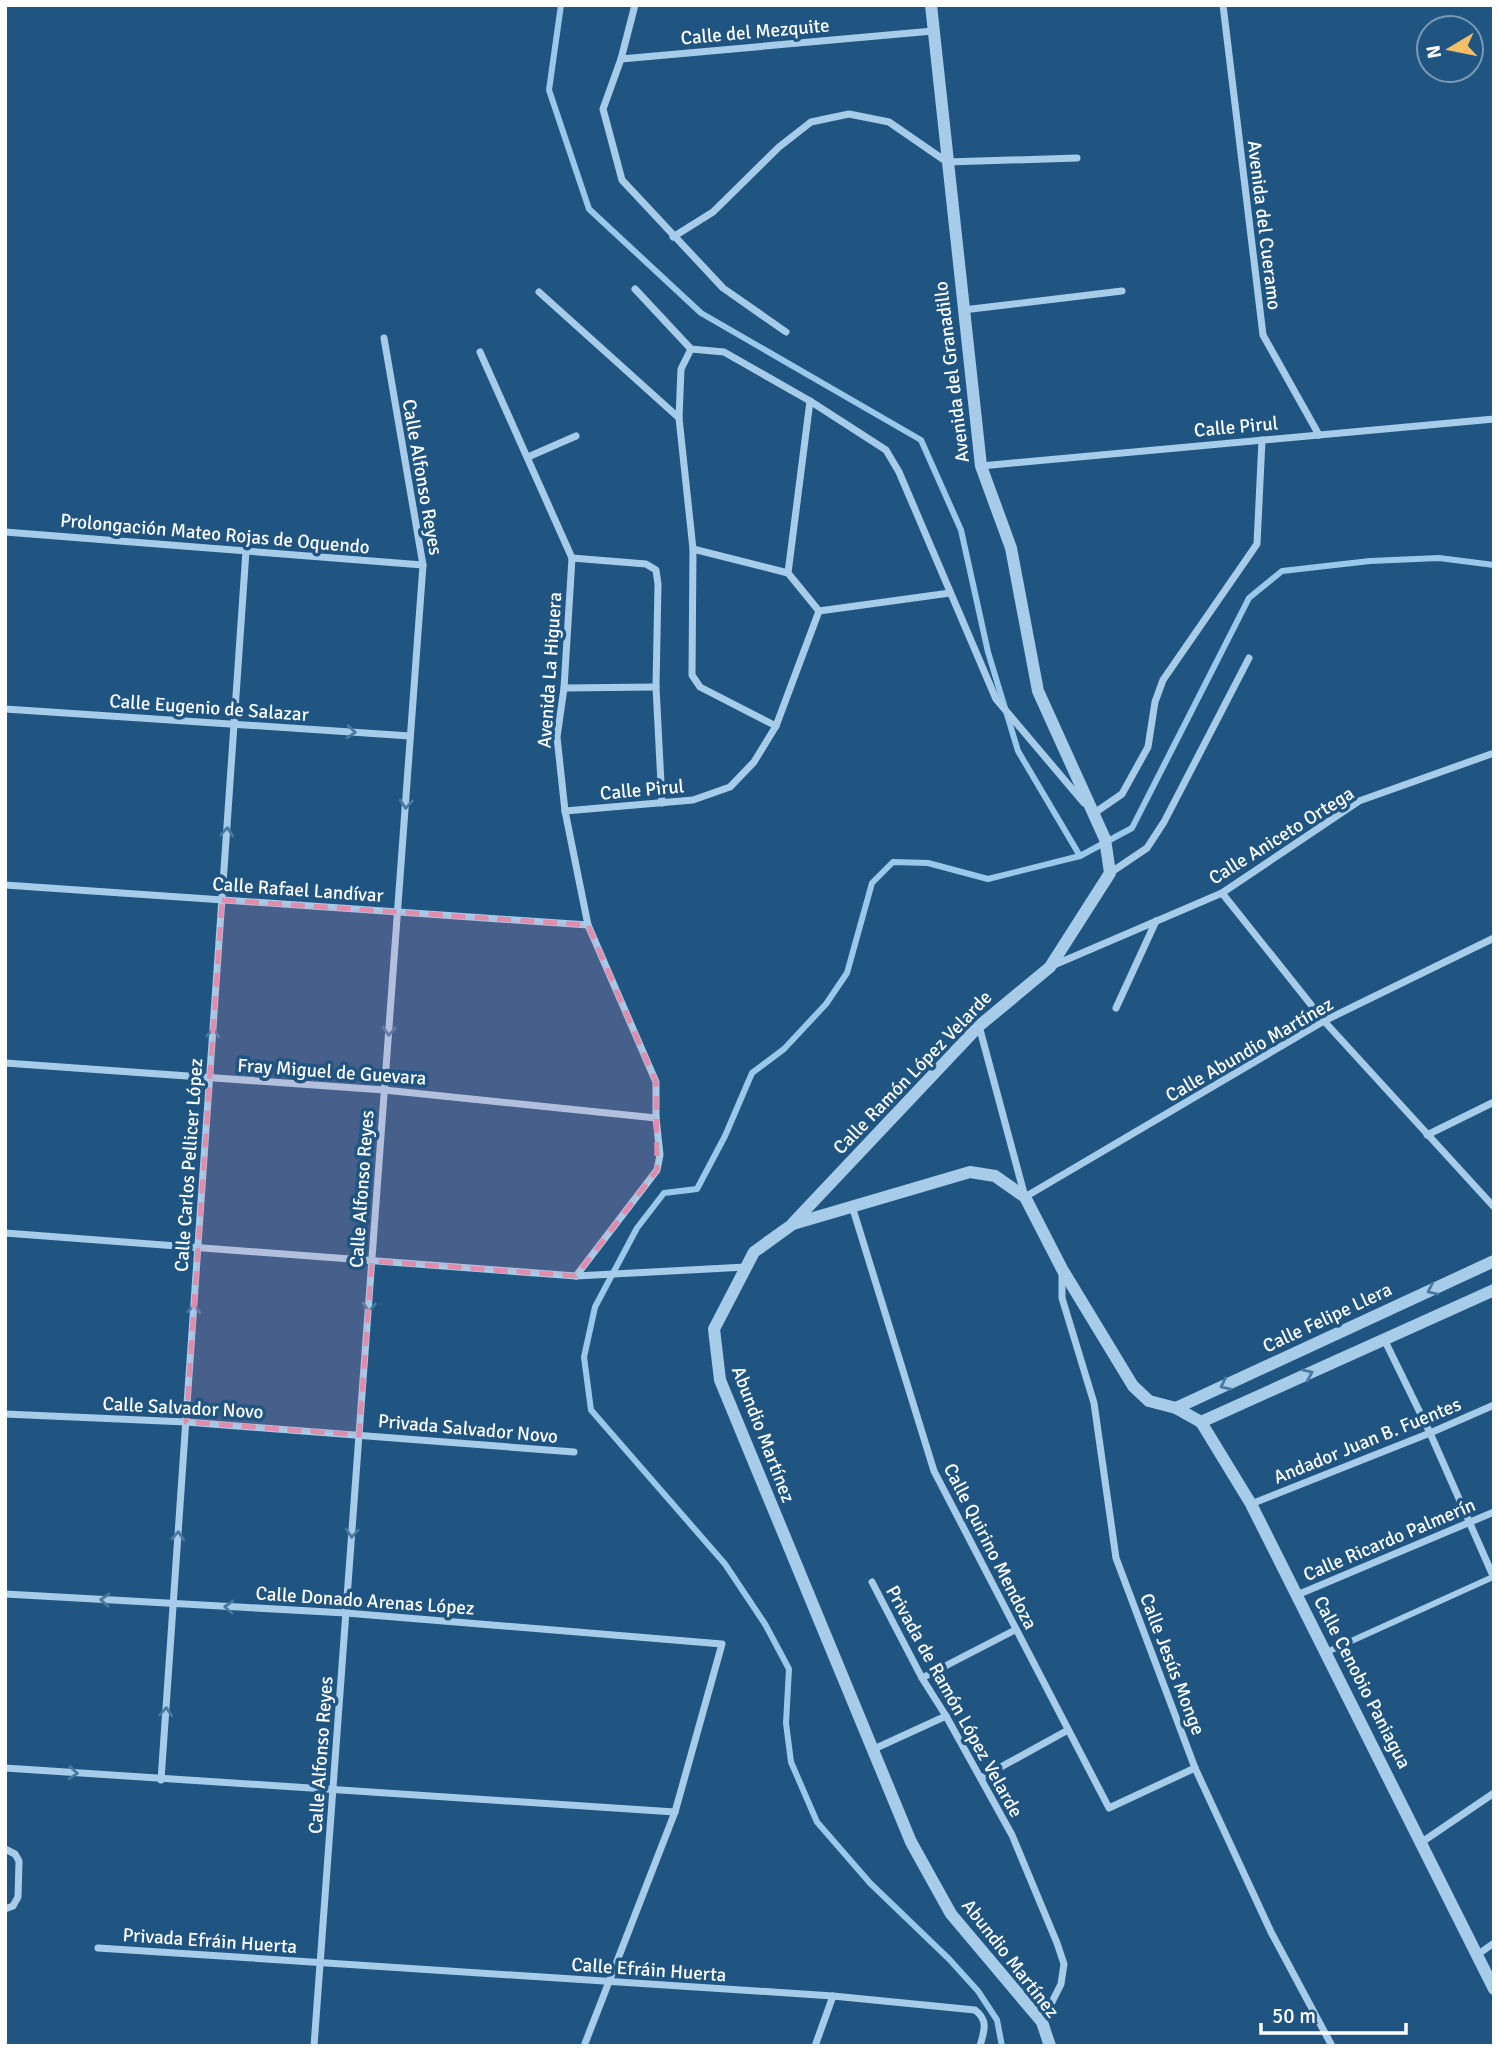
<svg xmlns="http://www.w3.org/2000/svg" width="1499" height="2051" viewBox="0 0 1499 2051" font-family="Signika,sans-serif">
<style>
.lines{fill:none;stroke-linecap:round;stroke-linejoin:round}
.stream{stroke:#9ac8ea;stroke-width:6}
.pedestrian{stroke:#a7cce9;stroke-width:6}
.minor{stroke:#a7cce9;stroke-width:7}
.tertiary{stroke:#a7cce9;stroke-width:12}
.oneway{stroke:#4879a1}
.marked{fill:#e08cad;fill-opacity:0.2;stroke:#e08cad;stroke-width:5;stroke-dasharray:14 9;stroke-linejoin:round}
.labels{text-anchor:middle;stroke-width:7;stroke-linejoin:round;paint-order:stroke}
.street-label{font-size:19px;fill:#fff;stroke:#205582}
</style>
<rect width="100%" height="100%" fill="#205582"/>
<g class="lines">
<g class="stream">
<polyline points="561,5 549,90 589,209 701,313 921,440 961,530 988,652 1018,751 1080,856"/>
<polyline points="1002,2046 997,2020 978,1991 949,1959 870,1883 817,1822 791,1762 786,1723 789,1669 765,1624 725,1564 591,1410 584,1357 595,1307 637,1228 664,1193 697,1189 725,1136 752,1073 784,1049 826,1004 847,973 872,883 893,862 928,863 988,879 1080,856 1132,828 1249,598 1282,571 1370,561 1439,558 1494,565"/>
</g>
<polyline class="pedestrian" points="1327,1652 1493,1577"/>
<g class="minor">
<polyline points="635,5 621,59 603,109 622,180 723,288 786,332"/>
<polyline points="1223,5 1263,335 1319,435"/>
<polyline points="621,59 933,31"/>
<polyline points="673,237 713,212 779,147 811,122 849,114 889,122 947,162 1077,158"/>
<polyline points="635,289 691,349 724,352 810,401 886,450 899,472 996,699 1084,803"/>
<polyline points="539,292 679,418"/>
<polyline points="963,310 1122,291"/>
<polyline points="691,349 681,369 679,418 693,549 692,675 700,687 776,726"/>
<polyline points="480,352 572,558 564,688 557,737 565,811 588,925 656,1082 656,1118 660,1155 657,1170 576,1276"/>
<polyline points="528,457 576,436"/>
<polyline points="981,466 1494,419"/>
<polyline points="5,532 423,565"/>
<polyline points="693,549 788,573 819,611 950,593"/>
<polyline points="572,558 646,564 656,570 658,584 656,687 662,803"/>
<polyline points="788,573 810,401"/>
<polyline points="564,688 656,687"/>
<polyline points="5,709 410,736"/>
<polyline points="565,811 693,800 730,787 754,762 776,726 819,611"/>
<polyline points="1092,812 1093,814 1122,794 1148,747 1155,702 1163,680 1257,544 1262,440"/>
<polyline points="1110,873 1147,848 1164,822 1249,658"/>
<polyline points="5,885 588,925"/>
<polyline points="1222,893 1324,1021 1494,1207"/>
<polyline points="1054,965 1222,893 1359,801 1494,753"/>
<polyline points="1116,1008 1156,921"/>
<polyline points="979,1026 1025,1197 1324,1021 1494,938"/>
<polyline points="5,1063 384,1090 656,1118"/>
<polyline points="1427,1135 1494,1102"/>
<polyline points="852,1206 934,1471 1109,1808 1195,1768"/>
<polyline points="5,1233 576,1276 746,1267"/>
<polyline points="1062,1273 1062,1298 1094,1403 1116,1558 1195,1768 1271,1932 1332,2046"/>
<polyline points="1384,1339 1430,1433 1494,1578"/>
<polyline points="5,1414 186,1422 574,1452"/>
<polyline points="1251,1504 1430,1433 1494,1405"/>
<polyline points="872,1582 922,1678 946,1716 1012,1835 1057,1943 1064,1964 1061,1984 1042,2022"/>
<polyline points="5,1594 346,1613 722,1644 675,1812 584,2046"/>
<polyline points="1297,1595 1494,1512"/>
<polyline points="922,1678 1015,1630"/>
<polyline points="874,1749 946,1716"/>
<polyline points="5,1768 675,1812"/>
<polyline points="981,1778 1068,1730"/>
<polyline points="161,1780 246,551"/>
<polyline points="1422,1842 1494,1793"/>
<polyline points="5,1849 15,1854 19,1861 18,1897 13,1906 5,1909"/>
<path d="M98 1948 833 1996 975 2010C989 2021 984 2031 980 2046"/>
<polyline points="1477,1955 1494,1943"/>
<polyline points="314,2046 423,565 384,338"/>
<polyline points="815,2046 833,1996"/>
</g>
<g class="tertiary">
<polyline points="793,1223 979,1026 1050,967 1110,873 1105,839 1038,691 1011,548 981,466 931,5"/>
<polyline points="1176,1408 1494,1261"/>
<polyline points="1201,1422 1494,1290"/>
<polyline points="1050,2046 1042,2022 951,1914 911,1842 720,1380 714,1329 754,1252 793,1224 970,1172 995,1176 1025,1197 1062,1269 1133,1386 1149,1401 1176,1408 1201,1422 1251,1504 1494,1989"/>
</g>
</g>
<defs><path id="oneway-chevron" d="M-2-3.5L2.5 0L-2 3.5" fill="none" stroke-width="1.6" stroke-linecap="round" stroke-linejoin="round" transform="scale(1.75)"/></defs>
<g class="oneway">
<use href="#oneway-chevron" transform="translate(351 732) rotate(4)"/>
<use href="#oneway-chevron" transform="translate(406 804) rotate(94)"/>
<use href="#oneway-chevron" transform="translate(227 832) rotate(-86)"/>
<use href="#oneway-chevron" transform="translate(389 1031) rotate(94)"/>
<use href="#oneway-chevron" transform="translate(213 1033) rotate(-86)"/>
<use href="#oneway-chevron" transform="translate(1432 1290) rotate(155)"/>
<use href="#oneway-chevron" transform="translate(369 1307) rotate(94)"/>
<use href="#oneway-chevron" transform="translate(194 1309) rotate(-86)"/>
<use href="#oneway-chevron" transform="translate(1308 1374) rotate(-24)"/>
<use href="#oneway-chevron" transform="translate(1225 1385) rotate(155)"/>
<use href="#oneway-chevron" transform="translate(352 1533) rotate(94)"/>
<use href="#oneway-chevron" transform="translate(178 1536) rotate(-86)"/>
<use href="#oneway-chevron" transform="translate(105 1600) rotate(-177)"/>
<use href="#oneway-chevron" transform="translate(229 1607) rotate(-177)"/>
<use href="#oneway-chevron" transform="translate(166 1712) rotate(-86)"/>
<use href="#oneway-chevron" transform="translate(73 1773) rotate(4)"/>
</g>
<path class="marked" d="M222 900 588 925 656 1082 657 1170 576 1276 372 1261 359 1435 186 1422Z"/>
<g class="labels">
<g class="street-label">
<text transform="translate(755 31) rotate(-5)" y="7">Calle del Mezquite</text>
<text transform="translate(1265 225) rotate(83)" y="7">Avenida del Cueramo</text>
<text transform="translate(951 372) rotate(-97)" y="7">Avenida del Granadillo</text>
<text transform="translate(1236 426) rotate(-5)" y="7">Calle Pirul</text>
<text transform="translate(423 477) rotate(80)" y="7">Calle Alfonso Reyes</text>
<text transform="translate(215 533) rotate(5)" y="7">Prolongación Mateo Rojas de Oquendo</text>
<text transform="translate(549 670) rotate(-86)" y="7">Avenida La Higuera</text>
<text transform="translate(209 707) rotate(4)" y="7">Calle Eugenio de Salazar</text>
<text transform="translate(642 789) rotate(-5)" y="7">Calle Pirul</text>
<text transform="translate(1281 835) rotate(-32)" y="7">Calle Aniceto Ortega</text>
<text transform="translate(298 889) rotate(4)" y="7">Calle Rafael Landívar</text>
<text transform="translate(1249 1049) rotate(-30)" y="7">Calle Abundio Martínez</text>
<text transform="translate(332 1071) rotate(4)" y="7">Fray Miguel de Guevara</text>
<text transform="translate(912 1072) rotate(-46)" y="7">Calle Ramón López Velarde</text>
<text transform="translate(188 1165) rotate(-86)" y="7">Calle Carlos Pellicer López</text>
<text transform="translate(361 1189) rotate(-86)" y="7">Calle Alfonso Reyes</text>
<text transform="translate(1327 1317) rotate(-25)" y="7">Calle Felipe Llera</text>
<text transform="translate(183 1407) rotate(3)" y="7">Calle Salvador Novo</text>
<text transform="translate(468 1428) rotate(5)" y="7">Privada Salvador Novo</text>
<text transform="translate(764 1434) rotate(69)" y="7">Abundio Martínez</text>
<text transform="translate(1367 1440) rotate(-22)" y="7">Andador Juan B. Fuentes</text>
<text transform="translate(1389 1539) rotate(-23)" y="7">Calle Ricardo Palmerín</text>
<text transform="translate(991 1546) rotate(63)" y="7">Calle Quirino Mendoza</text>
<text transform="translate(365 1600) rotate(4)" y="7">Calle Donado Arenas López</text>
<text transform="translate(1173 1664) rotate(69)" y="7">Calle Jesús Monge</text>
<text transform="translate(1363 1682) rotate(63)" y="7">Calle Cenobio Paniagua</text>
<text transform="translate(955 1701) rotate(61)" y="7">Privada de Ramón López Velarde</text>
<text transform="translate(320 1755) rotate(-86)" y="7">Calle Alfonso Reyes</text>
<text transform="translate(210 1940) rotate(4)" y="7">Privada Efráin Huerta</text>
<text transform="translate(1011 1958) rotate(52)" y="7">Abundio Martínez</text>
<text transform="translate(649 1969) rotate(4)" y="7">Calle Efráin Huerta</text>
</g>
</g>
<rect width="1499" height="2051" fill="none" stroke="#ffffff" stroke-width="14"/>
<g transform="translate(1450 49) rotate(260)"><circle r="33" fill="#205582" stroke="#7999b4" stroke-width="2"/>
<path d="M0-5L12 26L0 18L-12 26Z" fill="#f6be67"/>
<text y="-10" font-size="19" font-weight="bold" text-anchor="middle" fill="#ffffff">N</text>
</g>
<path d="M1261 2023v10h145v-10" fill="none" stroke="#ffffff" stroke-width="3.5"/>
<text x="1272" y="2023" font-size="21" fill="#ffffff" stroke="#205582" stroke-width="5" paint-order="stroke">50 m</text>
</svg>
